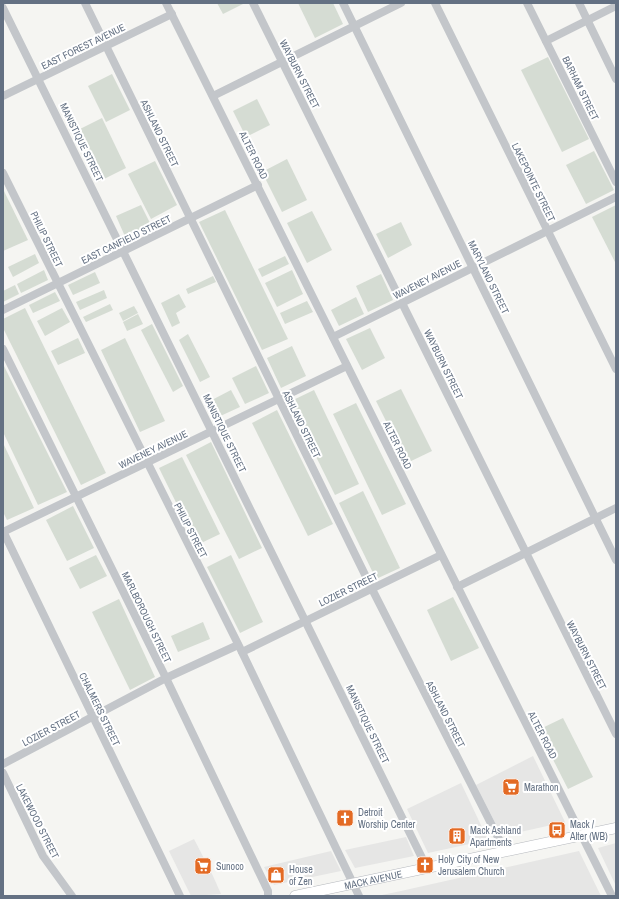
<svg xmlns="http://www.w3.org/2000/svg" width="619" height="899" viewBox="0 0 619 899" font-family="'Archivo Narrow',sans-serif">
<style>
.built{fill:#e6e6e5}
.green{fill:#d5dcd3}
.lines{fill:none;stroke-linecap:round;stroke-linejoin:round}
.major-casing{stroke:#b6b9be;stroke-width:11}
.minor{stroke:#c3c6ca;stroke-width:8}
.major{stroke:#fff;stroke-width:10}
.labels{text-anchor:middle;stroke-width:4;stroke-linejoin:round;paint-order:stroke}
.street-label{font-size:10px;fill:#647183;stroke:#fff}
.poi-label{font-size:10px;fill:#647183;stroke:#fff;text-anchor:start}
</style>
<rect width="100%" height="100%" fill="#f5f5f2"/>
<g class="built">
<polygon points="533,756 565,822 502,836 476,785"/>
<polygon points="461,783 488,840 428,853 407,809"/>
<polygon points="406,837 414,856 355,868 345,850"/>
<polygon points="194,839 213,876 221,894 191,896 169,851"/>
<polygon points="616,843 616,886 598,848"/>
<polygon points="331,851 341,871 274,885 264,867"/>
<polygon points="579,851 601,896 377,896 401,891"/>
</g>
<g class="green">
<polygon points="217,3 245,3 223,14"/>
<polygon points="298,3 333,3 343,24 315,38"/>
<polygon points="548,57 589,139 562,152 521,70"/>
<polygon points="112,74 130,110 106,122 88,86"/>
<polygon points="257,99 270,125 246,137 233,111"/>
<polygon points="102,118 126,168 98,182 74,132"/>
<polygon points="594,151 614,190 586,204 566,165"/>
<polygon points="287,159 307,200 282,212 262,172"/>
<polygon points="155,161 177,205 151,219 128,174"/>
<polygon points="3,189 28,240 3,251"/>
<polygon points="141,205 153,229 127,241 116,216"/>
<polygon points="616,205 616,264 592,217"/>
<polygon points="225,210 288,339 262,350 199,222"/>
<polygon points="312,211 332,250 307,263 287,223"/>
<polygon points="401,222 412,245 388,258 376,234"/>
<polygon points="35,254 39,263 13,277 8,267"/>
<polygon points="285,256 289,264 262,277 258,269"/>
<polygon points="44,270 48,280 21,293 17,284"/>
<polygon points="292,270 303,294 277,307 265,283"/>
<polygon points="95,272 100,283 73,295 68,285"/>
<polygon points="381,274 393,300 368,312 356,286"/>
<polygon points="213,276 216,282 188,294 186,289"/>
<polygon points="15,285 19,294 3,302 3,291"/>
<polygon points="104,290 107,298 80,310 76,302"/>
<polygon points="55,292 60,301 33,313 29,305"/>
<polygon points="179,294 186,307 176,313 180,323 172,327 161,303"/>
<polygon points="356,297 364,314 339,326 331,310"/>
<polygon points="307,301 313,312 285,324 280,313"/>
<polygon points="110,304 113,310 86,322 83,317"/>
<polygon points="134,306 138,313 123,321 119,313"/>
<polygon points="25,308 106,473 81,485 3,328 3,319"/>
<polygon points="62,308 70,322 45,336 37,321"/>
<polygon points="138,314 143,324 127,331 123,322"/>
<polygon points="152,324 183,386 173,392 141,330"/>
<polygon points="370,328 385,358 362,370 346,339"/>
<polygon points="188,334 210,377 200,382 179,340"/>
<polygon points="78,338 85,353 58,365 51,351"/>
<polygon points="125,338 165,421 140,432 101,350"/>
<polygon points="292,346 306,376 281,388 267,358"/>
<polygon points="3,364 67,492 38,505 3,432"/>
<polygon points="256,366 269,393 245,404 232,378"/>
<polygon points="401,389 432,451 407,463 376,401"/>
<polygon points="231,390 240,407 216,418 208,402"/>
<polygon points="314,390 359,484 335,495 289,402"/>
<polygon points="356,403 406,504 382,515 333,414"/>
<polygon points="277,410 333,524 308,536 252,423"/>
<polygon points="211,442 262,548 239,559 186,455"/>
<polygon points="3,443 34,508 7,520 3,512"/>
<polygon points="182,457 220,534 197,545 159,468"/>
<polygon points="363,491 400,568 376,579 339,503"/>
<polygon points="73,506 94,548 67,561 46,520"/>
<polygon points="96,555 107,576 80,589 69,568"/>
<polygon points="231,555 263,622 240,633 207,567"/>
<polygon points="453,597 479,648 451,661 427,610"/>
<polygon points="119,599 155,677 130,690 92,612"/>
<polygon points="203,622 210,639 178,652 171,636"/>
<polygon points="563,718 593,777 568,789 538,730"/>
</g>
<g class="lines">
<defs>
<g id="major">
<path id="s1" d="M295 896 616 828"/>
</g>
</defs>
<use href="#major" class="major-casing"/>
<g class="minor">
<polyline points="85,3 372,589 505,851"/>
<polyline points="166,3 612,896"/>
<path d="M253 3C375 246 493 491 616 734"/>
<polyline points="343,3 616,560"/>
<polyline points="435,3 616,369"/>
<polyline points="527,3 616,182"/>
<polyline points="579,3 616,79"/>
<polyline points="3,8 427,868"/>
<polyline points="546,41 616,6"/>
<polyline points="3,96 172,14"/>
<polyline points="213,96 401,3"/>
<polyline points="3,173 242,652 359,896"/>
<polyline points="3,310 258,185"/>
<polyline points="333,337 616,197"/>
<polyline points="3,349 166,678 268,891 268,896"/>
<polyline points="3,531 180,896"/>
<polyline points="3,532 347,366"/>
<polyline points="457,587 616,508"/>
<polyline points="242,652 441,555"/>
<polyline points="3,764 166,678 238,645"/>
<polyline points="3,773 43,856 72,896"/>
</g>
<use href="#major" class="major"/>
</g>
<defs>
<symbol id="supermarket-square" viewBox="-11 -11 22 22"><rect x="-9" y="-9" width="18" height="18" rx="4" fill="#e36a24" stroke="#fff"/><path d="M-6-5.5h2.5l.6 2H6L4.5 2H-2.5L-4.4-4H-6ZM-1.5 3.2a1.3 1.3 0 1 0 .1 0ZM3 3.2a1.3 1.3 0 1 0 .1 0Z" fill="#fff"/></symbol>
<symbol id="church-square" viewBox="-11 -11 22 22"><rect x="-9" y="-9" width="18" height="18" rx="4" fill="#e36a24" stroke="#fff"/><path d="M-1.2-6h2.4v3.5h3.3v2.4h-3.3V6h-2.4V-.1h-3.3v-2.4h3.3Z" fill="#fff"/></symbol>
<symbol id="bus-square" viewBox="-11 -11 22 22"><rect x="-9" y="-9" width="18" height="18" rx="4" fill="#e36a24" stroke="#fff"/><path d="M-5-6H5V4H4V6H2V4H-2V6H-4V4H-5ZM-3.5-4V0h7V-4ZM-3.5 1.2v1.5H-2V1.2ZM2 1.2v1.5H3.5V1.2Z" fill="#fff"/></symbol>
<symbol id="building-square" viewBox="-11 -11 22 22"><rect x="-9" y="-9" width="18" height="18" rx="4" fill="#e36a24" stroke="#fff"/><path d="M-4-6H4V6H1V3H-1V6H-4ZM-2.5-4.3h1.7v1.8h-1.7ZM.8-4.3h1.7v1.8H.8ZM-2.5-1h1.7V.8h-1.7ZM.8-1h1.7V.8H.8Z" fill="#fff"/></symbol>
<symbol id="shop-square" viewBox="-11 -11 22 22"><rect x="-9" y="-9" width="18" height="18" rx="4" fill="#e36a24" stroke="#fff"/><path d="M-5-2.5h2.3a2.7 3.5 0 0 1 5.4 0H5L5.5 6h-11ZM-1.5-2.5h3a1.5 2.3 0 0 0-3 0Z" fill="#fff"/></symbol>
</defs>
<g fill-rule="evenodd">
<use href="#supermarket-square" x="501" y="777" width="20" height="20"/>
<use href="#church-square" x="335" y="808" width="20" height="20"/>
<use href="#bus-square" x="547" y="820" width="20" height="20"/>
<use href="#building-square" x="447" y="826" width="20" height="20"/>
<use href="#church-square" x="415" y="855" width="20" height="20"/>
<use href="#supermarket-square" x="193" y="856" width="20" height="20"/>
<use href="#shop-square" x="266" y="865" width="20" height="20"/>
</g>
<g class="labels">
<g class="street-label">
<text transform="translate(83 46) rotate(-26)" y="4">EAST FOREST AVENUE</text>
<text transform="translate(300 74) rotate(63)" y="4">WAYBURN STREET</text>
<text transform="translate(581 88) rotate(64)" y="4">BARHAM STREET</text>
<text transform="translate(160 133) rotate(64)" y="4">ASHLAND STREET</text>
<text transform="translate(82 142) rotate(64)" y="4">MANISTIQUE STREET</text>
<text transform="translate(254 155) rotate(64)" y="4">ALTER ROAD</text>
<text transform="translate(534 182) rotate(64)" y="4">LAKEPOINTE STREET</text>
<text transform="translate(47 239) rotate(64)" y="4">PHILIP STREET</text>
<text transform="translate(126 239) rotate(-26)" y="4">EAST CANFIELD STREET</text>
<text transform="translate(489 277) rotate(64)" y="4">MARYLAND STREET</text>
<text transform="translate(427 279) rotate(-27)" y="4">WAVENEY AVENUE</text>
<text transform="translate(444 364) rotate(64)" y="4">WAYBURN STREET</text>
<text transform="translate(302 424) rotate(64)" y="4">ASHLAND STREET</text>
<text transform="translate(225 433) rotate(64)" y="4">MANISTIQUE STREET</text>
<text transform="translate(398 445) rotate(64)" y="4">ALTER ROAD</text>
<text transform="translate(153 449) rotate(-26)" y="4">WAVENEY AVENUE</text>
<text transform="translate(191 530) rotate(63)" y="4">PHILIP STREET</text>
<text transform="translate(348 589) rotate(-26)" y="4">LOZIER STREET</text>
<text transform="translate(147 617) rotate(64)" y="4">MARLBOROUGH STREET</text>
<text transform="translate(587 655) rotate(63)" y="4">WAYBURN STREET</text>
<text transform="translate(100 709) rotate(64)" y="4">CHALMERS STREET</text>
<text transform="translate(446 714) rotate(63)" y="4">ASHLAND STREET</text>
<text transform="translate(368 724) rotate(64)" y="4">MANISTIQUE STREET</text>
<text transform="translate(51 728) rotate(-28)" y="4">LOZIER STREET</text>
<text transform="translate(543 735) rotate(63)" y="4">ALTER ROAD</text>
<text transform="translate(38 821) rotate(63)" y="4">LAKEWOOD STREET</text>
<text dy="4" stroke="none"><textPath href="#s1" startOffset="80">MACK AVENUE</textPath></text>
</g>
<g class="poi-label">
<text x="524" y="791">Marathon</text>
<text x="358" y="816">Detroit<tspan x="358" dy="12">Worship Center</tspan></text>
<text x="570" y="828">Mack /<tspan x="570" dy="12">Alter (WB)</tspan></text>
<text x="470" y="834">Mack Ashland<tspan x="470" dy="12">Apartments</tspan></text>
<text x="438" y="863">Holy City of New<tspan x="438" dy="12">Jerusalem Church</tspan></text>
<text x="216" y="870">Sunoco</text>
<text x="289" y="873">House<tspan x="289" dy="12">of Zen</tspan></text>
</g>
</g>
<rect width="619" height="899" fill="none" stroke="#647183" stroke-width="8"/>
</svg>
